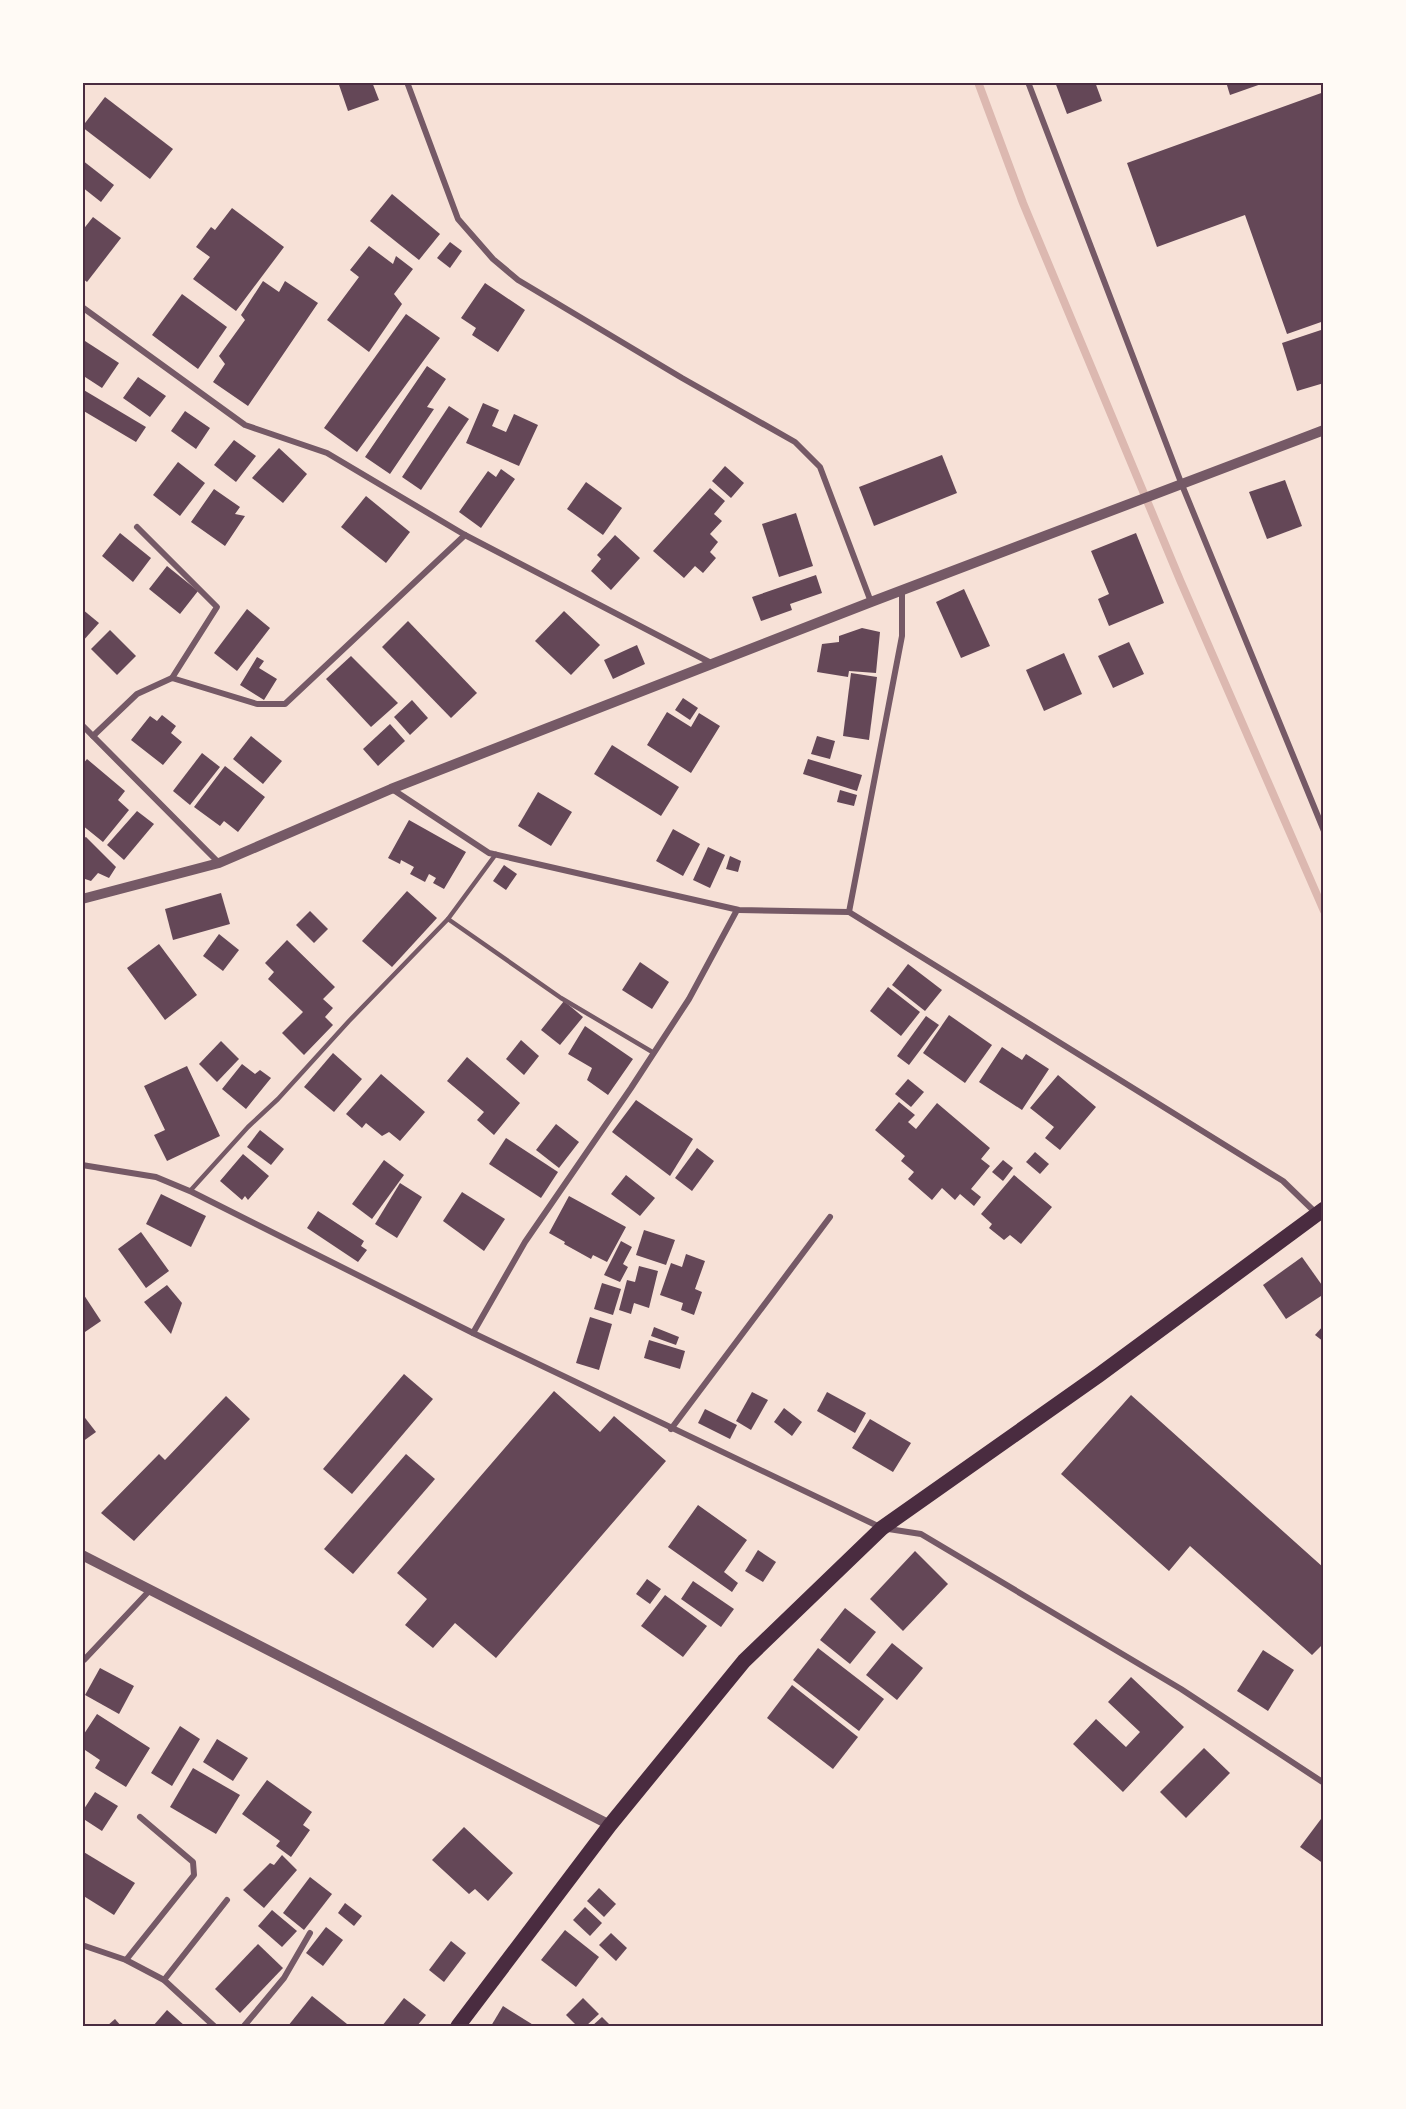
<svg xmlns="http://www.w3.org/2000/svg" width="1406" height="2109" viewBox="0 0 1406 2109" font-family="Lato,sans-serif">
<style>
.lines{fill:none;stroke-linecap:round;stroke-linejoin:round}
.stream{stroke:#dcb8b0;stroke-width:8}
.building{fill:#644757}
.service{stroke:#755966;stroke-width:4.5}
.minor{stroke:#755966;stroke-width:6}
.tertiary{stroke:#755966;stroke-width:10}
.primary{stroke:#4a2c40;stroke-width:15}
.neatline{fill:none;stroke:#4a2c40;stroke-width:2}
</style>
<rect width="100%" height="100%" fill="#f7e1d7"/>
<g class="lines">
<polyline class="stream" points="978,82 1023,203 1180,580 1324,911"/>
</g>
<g class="building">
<polygon points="338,82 372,82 379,100 348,111"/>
<polygon points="1055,82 1095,82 1102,101 1067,114"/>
<polygon points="1226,82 1264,82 1264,83 1230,95"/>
<polygon points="1324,92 1324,321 1287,334 1245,215 1157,247 1127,163"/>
<polygon points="105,97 173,149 150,179 82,127"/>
<polygon points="82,160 114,185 101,202 82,187"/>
<polygon points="392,194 440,234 419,260 370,221"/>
<polygon points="232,208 284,247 236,311 193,279 210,257 196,247 211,227 215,230"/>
<polygon points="93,217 121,238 87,282 82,278 82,231"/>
<polygon points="450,242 462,251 450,268 437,258"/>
<polygon points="369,246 393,264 396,256 413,269 394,294 402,304 369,352 327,320 359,277 350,270"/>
<polygon points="263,281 279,292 285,281 318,303 248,406 213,382 225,364 219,356 245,320 241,315"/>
<polygon points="485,283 525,310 498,352 472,335 476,328 461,318"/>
<polygon points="182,294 227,327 198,369 152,335"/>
<polygon points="406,314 440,338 357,452 324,428"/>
<polygon points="1324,329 1324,383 1297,391 1282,343"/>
<polygon points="85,341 119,363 102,388 82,375 82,344"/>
<polygon points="427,366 446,379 427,407 434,409 390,474 365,457"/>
<polygon points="138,377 166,396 150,417 123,398"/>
<polygon points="82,389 146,427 136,442 82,410"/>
<polygon points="483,403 499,410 492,426 506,432 514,414 538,425 519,466 466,443"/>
<polygon points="449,406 469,419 421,490 402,477"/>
<polygon points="185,411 210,428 196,449 171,431"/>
<polygon points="234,440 256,456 236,482 214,465"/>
<polygon points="279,448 307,474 283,503 252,478"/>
<polygon points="942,455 957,493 874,526 859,487"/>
<polygon points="178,462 205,483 180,516 153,495"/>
<polygon points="725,466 744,483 731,498 712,481"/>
<polygon points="501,469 515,479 481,528 459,512 488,471 496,477"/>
<polygon points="1285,480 1302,526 1267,539 1249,492"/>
<polygon points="586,482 622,508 603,535 567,509"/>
<polygon points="710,488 725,501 714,514 722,521 710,534 718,542 710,552 716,558 703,573 695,566 684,578 653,551"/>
<polygon points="214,489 240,507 235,514 245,516 225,546 191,522"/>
<polygon points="366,496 410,532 386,563 341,527"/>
<polygon points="796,513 813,566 779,577 762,524"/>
<polygon points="120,533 151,558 133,582 102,556"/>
<polygon points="1136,533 1164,603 1109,626 1098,599 1109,594 1091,551"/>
<polygon points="615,535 640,558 611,590 591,571 601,559 597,555"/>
<polygon points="167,566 198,591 180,614 149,589"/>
<polygon points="816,575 822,593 790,604 792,610 761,621 752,597"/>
<polygon points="964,589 990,646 961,658 936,602"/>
<polygon points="82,609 99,623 82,642"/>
<polygon points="247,609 270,628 237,671 214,653"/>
<polygon points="564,611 600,645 571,675 535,641"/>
<polygon points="408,621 477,693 451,718 382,647"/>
<polygon points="862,628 880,632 876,673 849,671 848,677 817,672 822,644 839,642 839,636"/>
<polygon points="110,630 136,656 117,675 91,649"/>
<polygon points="1129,642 1144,674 1113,688 1098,656"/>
<polygon points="637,645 645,664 613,679 604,660"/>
<polygon points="1064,653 1082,694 1044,711 1026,670"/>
<polygon points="351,656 398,703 371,727 326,679"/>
<polygon points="257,657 264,661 259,668 277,679 264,700 240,685"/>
<polygon points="851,673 877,677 869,740 843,736"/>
<polygon points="683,698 698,708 690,720 675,710"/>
<polygon points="412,700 428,718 410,735 394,717"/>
<polygon points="667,712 691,727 699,713 720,726 691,773 647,745"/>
<polygon points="162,715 176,726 171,733 182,742 163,765 131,740 150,716 157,721"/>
<polygon points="390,724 405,741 378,766 363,749"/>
<polygon points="251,736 282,761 263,784 233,759"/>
<polygon points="817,736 835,741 830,759 811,754"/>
<polygon points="612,745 679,787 661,816 594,774"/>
<polygon points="202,753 220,767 190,805 173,791"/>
<polygon points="87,759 125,791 118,800 129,810 103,842 82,825 82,765"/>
<polygon points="808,759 862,775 857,791 803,774"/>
<polygon points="225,766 265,797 238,832 224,821 220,826 194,807"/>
<polygon points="840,790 857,795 854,806 837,802"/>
<polygon points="538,792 572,812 551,846 518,826"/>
<polygon points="137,811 154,824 124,860 107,845"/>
<polygon points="409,820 466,852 444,889 433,883 436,878 429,874 425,882 410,874 414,867 401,860 400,864 388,858"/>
<polygon points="673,829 700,844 683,876 656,861"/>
<polygon points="86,837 116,867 109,878 98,873 91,881 85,879 82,881 82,839"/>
<polygon points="708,847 725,855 710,888 693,880"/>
<polygon points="730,856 741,861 738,872 726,869"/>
<polygon points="504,865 517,874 506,890 493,881"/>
<polygon points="407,891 437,918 392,967 362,941"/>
<polygon points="221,893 230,924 173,940 165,909"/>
<polygon points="310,911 328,929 314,943 296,925"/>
<polygon points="219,934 239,950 223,971 203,956"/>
<polygon points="287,940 335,987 323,999 333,1008 325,1017 333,1025 304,1055 282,1033 303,1012 268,979 274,972 265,963"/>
<polygon points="159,944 197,995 165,1020 127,968"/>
<polygon points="640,962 669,982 652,1009 622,990"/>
<polygon points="908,964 942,990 925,1011 892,985"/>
<polygon points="888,987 920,1012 901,1036 870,1011"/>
<polygon points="564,1001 583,1017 560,1045 541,1030"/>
<polygon points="949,1015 992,1045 965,1083 923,1053"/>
<polygon points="926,1016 939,1025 909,1065 897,1056"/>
<polygon points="585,1026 633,1059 608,1095 587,1080 592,1068 568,1054"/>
<polygon points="521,1040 539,1056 524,1075 506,1059"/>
<polygon points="221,1041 239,1059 217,1082 199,1064"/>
<polygon points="1002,1047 1022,1060 1026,1054 1049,1069 1022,1110 979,1082"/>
<polygon points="333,1053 362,1079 334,1112 304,1087"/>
<polygon points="467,1057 520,1103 494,1135 477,1120 484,1112 447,1081"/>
<polygon points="242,1064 255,1074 260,1070 271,1078 246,1109 222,1089"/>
<polygon points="187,1066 220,1136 167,1161 154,1135 165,1130 144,1086"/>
<polygon points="381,1074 425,1112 400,1141 389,1132 382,1136 366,1123 362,1128 346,1114"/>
<polygon points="1058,1075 1096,1107 1060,1150 1045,1138 1054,1127 1030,1108"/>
<polygon points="908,1079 924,1092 911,1107 895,1094"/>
<polygon points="636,1100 693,1139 670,1176 612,1132"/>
<polygon points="899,1102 915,1115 908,1122 916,1129 937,1103 990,1148 981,1159 990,1166 971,1189 981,1197 974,1206 960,1194 955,1200 942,1188 932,1200 908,1179 914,1172 901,1161 905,1156 875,1130"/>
<polygon points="556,1124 579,1142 559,1168 536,1150"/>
<polygon points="260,1130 284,1149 271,1165 247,1147"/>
<polygon points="506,1138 558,1172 541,1198 489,1164"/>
<polygon points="697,1148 714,1161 692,1191 675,1178"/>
<polygon points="1035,1152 1049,1164 1040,1174 1026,1162"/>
<polygon points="243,1154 269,1176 248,1200 245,1196 242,1200 220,1181"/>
<polygon points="384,1160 404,1175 372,1219 352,1204"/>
<polygon points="1003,1160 1013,1168 1003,1181 992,1172"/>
<polygon points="626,1175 655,1198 640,1216 611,1194"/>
<polygon points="1014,1175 1052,1207 1021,1244 1010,1235 1004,1240 989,1228 992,1224 981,1214"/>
<polygon points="400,1183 422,1197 397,1238 375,1224"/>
<polygon points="462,1192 505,1219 484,1251 443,1221"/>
<polygon points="161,1194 206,1216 191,1247 146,1224"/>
<polygon points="569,1196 626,1227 607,1262 593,1255 591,1259 564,1244 565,1242 549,1233"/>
<polygon points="318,1211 364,1241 361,1246 367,1250 358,1262 307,1228"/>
<polygon points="644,1230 675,1240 666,1265 636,1255"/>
<polygon points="141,1232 169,1271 146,1288 118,1249"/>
<polygon points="621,1241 632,1247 623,1264 628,1267 620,1282 604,1275"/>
<polygon points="686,1254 705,1261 695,1289 702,1292 694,1315 681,1310 683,1303 660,1295 671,1263 682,1267"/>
<polygon points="1302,1257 1324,1288 1324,1294 1286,1319 1263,1285"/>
<polygon points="639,1266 658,1271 649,1308 634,1303 631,1314 619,1310 627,1280 635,1282"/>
<polygon points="602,1283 621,1289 613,1315 594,1309"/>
<polygon points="167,1285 182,1303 171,1334 144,1302"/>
<polygon points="82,1292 101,1321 82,1334"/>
<polygon points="590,1317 612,1324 599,1370 576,1363"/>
<polygon points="1324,1325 1324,1342 1315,1335"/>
<polygon points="654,1327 679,1337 676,1345 651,1336"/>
<polygon points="649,1340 685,1351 680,1369 644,1358"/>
<polygon points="404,1374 433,1399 352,1494 323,1469"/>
<polygon points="554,1391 600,1432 614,1416 666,1461 496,1658 455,1623 433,1648 405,1625 427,1599 397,1573"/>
<polygon points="752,1392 768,1400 751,1430 736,1421"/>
<polygon points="827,1392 866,1413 855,1433 817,1411"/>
<polygon points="1131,1395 1324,1568 1324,1643 1312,1655 1190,1546 1169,1571 1061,1474"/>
<polygon points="226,1396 250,1419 134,1541 101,1513 159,1454 165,1460"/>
<polygon points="784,1408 802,1422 792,1436 774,1422"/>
<polygon points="705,1409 737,1425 730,1439 698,1423"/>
<polygon points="82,1414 96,1432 82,1442"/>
<polygon points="870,1419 911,1443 893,1472 852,1448"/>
<polygon points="406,1454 435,1479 353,1574 324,1549"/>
<polygon points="698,1505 747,1540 724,1572 738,1583 732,1592 668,1547"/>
<polygon points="758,1550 776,1562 763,1582 745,1571"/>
<polygon points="915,1551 948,1584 903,1631 870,1599"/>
<polygon points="647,1579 661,1589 650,1604 636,1594"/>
<polygon points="693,1581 734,1609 721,1627 681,1599"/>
<polygon points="665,1595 707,1626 683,1657 641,1626"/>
<polygon points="845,1608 876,1632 850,1664 820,1640"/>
<polygon points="892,1643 923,1668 897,1700 866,1675"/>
<polygon points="818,1648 884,1699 859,1731 793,1680"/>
<polygon points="1263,1650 1294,1670 1268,1711 1237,1691"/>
<polygon points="100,1668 134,1686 119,1714 85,1695"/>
<polygon points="1131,1677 1184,1727 1123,1792 1073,1744 1096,1719 1126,1747 1140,1732 1108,1702"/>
<polygon points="792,1685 858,1737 833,1769 767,1718"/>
<polygon points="97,1714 150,1748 126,1787 95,1768 100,1760 82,1748 82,1737"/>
<polygon points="180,1726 200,1739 172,1786 151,1773"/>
<polygon points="217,1739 248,1758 233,1781 203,1762"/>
<polygon points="1204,1748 1230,1773 1186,1818 1160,1792"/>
<polygon points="193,1768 240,1795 216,1834 170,1807"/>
<polygon points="267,1780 312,1812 303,1825 310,1830 291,1857 276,1846 280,1841 242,1814"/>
<polygon points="95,1792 118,1806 102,1831 82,1818 82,1812"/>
<polygon points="1324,1815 1324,1864 1300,1847"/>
<polygon points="464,1827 513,1873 488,1901 475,1889 469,1894 432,1860"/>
<polygon points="82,1851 135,1883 114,1915 82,1895"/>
<polygon points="282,1855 297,1870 264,1908 243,1890 270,1863 274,1865"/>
<polygon points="310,1877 332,1894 304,1930 283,1913"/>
<polygon points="599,1888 616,1904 604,1917 587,1901"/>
<polygon points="345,1903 362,1916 354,1926 338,1913"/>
<polygon points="585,1907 602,1923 590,1936 573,1920"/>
<polygon points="272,1910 297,1931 282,1947 258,1926"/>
<polygon points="326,1927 343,1940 323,1966 306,1953"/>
<polygon points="565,1930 599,1957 576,1987 541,1960"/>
<polygon points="611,1933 627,1948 616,1961 599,1945"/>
<polygon points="451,1941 466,1953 444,1982 429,1970"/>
<polygon points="258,1944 283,1968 240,2013 215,1989"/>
<polygon points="312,1996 347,2024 344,2026 288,2026"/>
<polygon points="404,1998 426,2015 417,2026 382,2026"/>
<polygon points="583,1998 599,2014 586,2026 577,2026 566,2015"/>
<polygon points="503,2006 535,2026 491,2026"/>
<polygon points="167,2010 185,2026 153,2026"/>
<polygon points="602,2017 611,2026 592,2026"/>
<polygon points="115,2019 121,2026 107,2026"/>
</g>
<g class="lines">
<g class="service">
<polyline points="448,919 561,998 654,1053"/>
<polyline points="190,1191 248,1127 278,1099 349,1021 448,919 496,854"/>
</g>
<g class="minor">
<polyline points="407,82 458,219 493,259 518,280 682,378 795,442 820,467 871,602"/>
<polyline points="1028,82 1182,485 1324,831"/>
<polyline points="82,307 245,425 327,453 465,535 713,664"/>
<polyline points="137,527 217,607 172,678"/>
<polyline points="82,725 219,863"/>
<polyline points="93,736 137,694 172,678 257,704 285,704 465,535"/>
<polyline points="392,789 489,853 739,910 849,912 1283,1181 1316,1213"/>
<polyline points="849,912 902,636 902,591"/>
<polyline points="82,1165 156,1177 192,1192 473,1333 882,1528 921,1534 1181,1689 1324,1783"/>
<polyline points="473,1333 525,1242 631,1088 689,999 737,910"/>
<polyline points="671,1429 830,1217"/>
<polyline points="84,1660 151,1589"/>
<polyline points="82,1945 126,1960 164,1980 214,2026"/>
<polyline points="126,1960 194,1875 193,1862 140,1817"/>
<polyline points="164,1980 227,1900"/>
<polyline points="244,2026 284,1978 310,1933"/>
</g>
<g class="tertiary">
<polyline points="82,899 219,863 391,789 871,602 1324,430"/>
<polyline points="82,1555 610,1825"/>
</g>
<polyline class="primary" points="458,2026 610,1825 744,1661 882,1528 1099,1375 1324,1209"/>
</g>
<rect width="1406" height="2109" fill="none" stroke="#fffaf5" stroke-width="168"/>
<rect x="84" y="84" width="1238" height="1941" class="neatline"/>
</svg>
